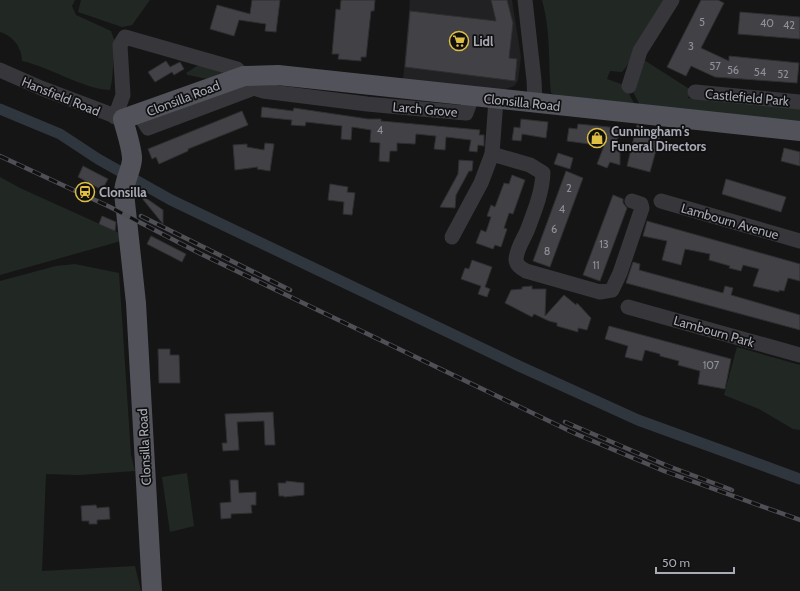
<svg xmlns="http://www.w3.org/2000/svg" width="800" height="591" viewBox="0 0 800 591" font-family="Cabin,sans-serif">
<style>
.built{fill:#212123}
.green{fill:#212823}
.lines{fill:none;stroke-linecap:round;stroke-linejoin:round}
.canal{stroke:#2f363e;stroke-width:11}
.building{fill:#424246;stroke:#2f2f32}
.minor{stroke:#36363b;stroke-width:15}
.major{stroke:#52535a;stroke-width:20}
.rail-casing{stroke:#4f5056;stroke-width:4.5}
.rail{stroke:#101011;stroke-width:3;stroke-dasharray:9;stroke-linecap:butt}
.labels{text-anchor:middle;stroke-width:3.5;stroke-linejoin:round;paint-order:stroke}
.number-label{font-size:11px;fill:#8e9099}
.poi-label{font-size:13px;font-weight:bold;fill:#a8aab5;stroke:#101011;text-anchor:start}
.street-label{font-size:13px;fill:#a8aab5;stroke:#101011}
</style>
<rect width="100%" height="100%" fill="#151516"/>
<polygon class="built" points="410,0 512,0 521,57 518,81 514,86 497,92 403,80"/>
<g class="green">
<path d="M0 0H75L72 6 76 15 111 31 115 42 112 80 110 90C83 89 50 67 22 61 22 47 13 36 0 32Z"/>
<polygon points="81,0 150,0 132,25 122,27 78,12"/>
<path d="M542 0H665L626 67 622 72 610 71 607 79 624 85 634 103 563 97 551 93C548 60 551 32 542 0Z"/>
<polygon points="644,60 691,90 688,98 800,107 800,124 640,105 632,90"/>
<path d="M203 62 222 69V73C208 83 203 77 188 75L186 73Z"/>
<polygon points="0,177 20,188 115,231 119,233 121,241 0,275"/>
<polygon points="75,264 119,273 131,455 135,471 79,475 46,474 42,571 135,566 141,591 0,591 0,281 56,266"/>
<polygon points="737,347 800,365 800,430 793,429 759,409 724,395"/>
<polygon points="187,473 194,526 170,532 162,477"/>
</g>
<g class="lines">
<polyline class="canal" points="0,109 60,134 98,159 171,200 519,366 638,420 800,479"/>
</g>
<g class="building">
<polygon points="252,0 280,0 276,32 265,31 266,24 239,20 234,36 210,29 217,5 250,14"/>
<polygon points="341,0 375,0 374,11 371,11 366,57 361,57 361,61 338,59 339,54 332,54 336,9 340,10"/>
<polygon points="491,0 507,0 513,23 509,58 517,59 515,81 405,67 410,11 496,21"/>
<polygon points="701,0 718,0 724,3 701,48 729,61 729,56 799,63 797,83 715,77 691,66 686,76 667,67"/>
<polygon points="740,12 800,17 800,39 738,34"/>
<polygon points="166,61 170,67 180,62 184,69 174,75 172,72 155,82 148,72"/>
<polygon points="262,107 293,111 294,108 368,119 381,119 381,121 480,130 479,135 484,135 484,146 478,145 477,152 469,151 471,140 446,137 445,150 434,149 436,136 416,134 415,144 397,143 397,151 390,151 389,162 379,161 380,143 370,142 371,130 352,127 351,140 341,139 342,126 306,122 305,126 291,125 292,120 261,117"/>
<polygon points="242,111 248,125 188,149 188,151 159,164 156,157 152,159 148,149"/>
<polygon points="521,119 548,122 546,138 522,134 521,141 512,140 514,127 520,128"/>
<polygon points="578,124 619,128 619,135 614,150 620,151 620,165 610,162 607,168 597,164 604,146 567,141 569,128 577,129"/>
<polygon points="637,125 661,132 650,172 627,166"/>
<polygon points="265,143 274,144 270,171 257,169 258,167 235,170 233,145 247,144 247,147 264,150"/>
<polygon points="784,148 800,152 800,166 781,161"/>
<polygon points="558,153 573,158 570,169 554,164"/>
<polygon points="459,160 473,161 472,171 469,171 456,195 455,208 440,207 458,174"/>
<polygon points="83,166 108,179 102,190 78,177"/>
<polygon points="566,171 583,178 550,267 533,261"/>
<polygon points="512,175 525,180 513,214 509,213 504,228 507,229 501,247 495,245 493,249 476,243 481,230 486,232 491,217 487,216 491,205 495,207 504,183 509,184"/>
<polygon points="726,179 786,197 781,212 722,194"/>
<polygon points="330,184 348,187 347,192 355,193 352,215 343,214 344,202 328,200"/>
<polygon points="613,195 623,199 623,203 627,208 600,281 583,275"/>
<polygon points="143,196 163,210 163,224 141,197"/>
<polygon points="102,216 116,222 115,231 99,224"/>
<polygon points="647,221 800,264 800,281 788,278 784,291 779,290 779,292 753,286 759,269 743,265 741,271 729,268 730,266 709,260 710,254 685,249 681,265 662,260 667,241 643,236"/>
<polygon points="151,236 186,254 182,262 147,244"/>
<polygon points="472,260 492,267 485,287 490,289 487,297 478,294 481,286 461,279 465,268 469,269"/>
<polygon points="633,262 640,264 639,270 723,293 725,286 733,288 731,295 800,315 800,330 626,283"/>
<polygon points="532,286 532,289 546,289 545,316 564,295 576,305 577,303 591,318 587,330 578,328 578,332 557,326 557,323 549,321 534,314 532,317 505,303 511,290 522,289 522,287"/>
<polygon points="609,326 731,359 725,389 698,384 700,371 678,365 679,361 660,356 660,354 645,350 642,361 625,357 628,346 605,339"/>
<polygon points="158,349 170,349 170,355 179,355 180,383 159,383"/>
<polygon points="273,412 275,445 265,445 264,421 237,422 239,450 223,451 222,443 227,443 225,414"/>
<polygon points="230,480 238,480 239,493 256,492 256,505 251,505 252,513 231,514 231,518 221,519 220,503 231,502"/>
<polygon points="286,481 304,483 304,495 284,497 284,496 279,496 278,483 286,483"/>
<polygon points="96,505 97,508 109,507 110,519 97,520 97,524 89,524 89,521 82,521 81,506"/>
</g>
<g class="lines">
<g class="minor">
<polyline points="525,0 534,80 535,103"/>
<polyline points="0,70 41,88 123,119"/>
<polyline points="629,86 640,51 672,0"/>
<polyline points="695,92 800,102"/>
<polyline points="139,114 148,128 254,88 263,91 367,104 466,113 472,97"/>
<polyline points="115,117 123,95 120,45 125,37 237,69 244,76"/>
<path d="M492 154 530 165 543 173C542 194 534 212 527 231 523 240 516 250 516 260 517 266 521 268 526 271L600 292 612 290 620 273 642 208 641 204 632 201"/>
<polyline points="661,201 800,241"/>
<polyline points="452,237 481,183 492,154 496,100"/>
<polyline points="628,307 800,355"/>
</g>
<path class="major" d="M152 591 136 303 124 193C124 179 133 168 132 157 131 145 126 131 123 119L244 76 278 75 800 131"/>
<defs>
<g id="rail">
<polyline points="0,156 110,207 201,254 576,434 664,471 800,520"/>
<polyline points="141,216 290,290"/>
<polyline points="565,422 668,466 732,490"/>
</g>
</defs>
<use href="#rail" class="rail-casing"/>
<use href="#rail" class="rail"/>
</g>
<defs>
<symbol id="supermarket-ring" viewBox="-11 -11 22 22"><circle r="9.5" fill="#101011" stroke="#dfbe43" stroke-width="1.5"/><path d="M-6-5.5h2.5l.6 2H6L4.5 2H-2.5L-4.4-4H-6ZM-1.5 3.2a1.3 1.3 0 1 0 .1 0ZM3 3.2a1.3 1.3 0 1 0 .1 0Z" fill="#dfbe43"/></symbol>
<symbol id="shop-ring" viewBox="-11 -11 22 22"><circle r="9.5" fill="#101011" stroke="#dfbe43" stroke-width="1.5"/><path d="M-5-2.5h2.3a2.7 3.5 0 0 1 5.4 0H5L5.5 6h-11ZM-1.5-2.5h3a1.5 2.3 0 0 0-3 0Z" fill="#dfbe43"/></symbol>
<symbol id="station-ring" viewBox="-11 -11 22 22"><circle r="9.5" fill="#101011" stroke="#dfbe43" stroke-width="1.5"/><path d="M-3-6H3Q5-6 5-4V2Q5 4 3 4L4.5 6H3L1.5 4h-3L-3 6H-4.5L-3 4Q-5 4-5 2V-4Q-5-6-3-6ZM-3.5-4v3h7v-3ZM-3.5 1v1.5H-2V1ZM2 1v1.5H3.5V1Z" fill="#dfbe43"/></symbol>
</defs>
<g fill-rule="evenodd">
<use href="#supermarket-ring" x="448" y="30" width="22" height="22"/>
<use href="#shop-ring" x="586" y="127" width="22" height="22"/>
<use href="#station-ring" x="74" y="181" width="22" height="22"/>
</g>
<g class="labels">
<g class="number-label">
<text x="702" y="26">5</text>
<text x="767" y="27">40</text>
<text x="789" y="29">42</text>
<text x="691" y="50">3</text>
<text x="715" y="70">57</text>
<text x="733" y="74">56</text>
<text x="760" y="76">54</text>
<text x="783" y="78">52</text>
<text x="380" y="134">4</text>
<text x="569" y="192">2</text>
<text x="562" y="213">4</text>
<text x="554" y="233">6</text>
<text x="604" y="248">13</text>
<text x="547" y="255">8</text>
<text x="596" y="269">11</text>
<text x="711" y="369">107</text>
</g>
<g class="poi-label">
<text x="473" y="46">Lidl</text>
<text x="611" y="136">Cunningham's<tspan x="611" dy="15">Funeral Directors</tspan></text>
<text x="99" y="197">Clonsilla</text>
</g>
<g class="street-label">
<text transform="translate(61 96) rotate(22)" y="5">Hansfield Road</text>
<text transform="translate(747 97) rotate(5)" y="5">Castlefield Park</text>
<text transform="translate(183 98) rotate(-21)" y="5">Clonsilla Road</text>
<text transform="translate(522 102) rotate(6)" y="5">Clonsilla Road</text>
<text transform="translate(425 109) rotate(5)" y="5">Larch Grove</text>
<text transform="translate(730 221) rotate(16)" y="5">Lambourn Avenue</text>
<text transform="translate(714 331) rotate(16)" y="5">Lambourn Park</text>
<text transform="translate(144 447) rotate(-93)" y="5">Clonsilla Road</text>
</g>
</g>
<path d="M656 567v6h78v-6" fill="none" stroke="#a8aab5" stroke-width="2"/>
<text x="662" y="567" font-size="12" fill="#a8aab5" stroke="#101011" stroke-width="3" paint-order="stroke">50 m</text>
</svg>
